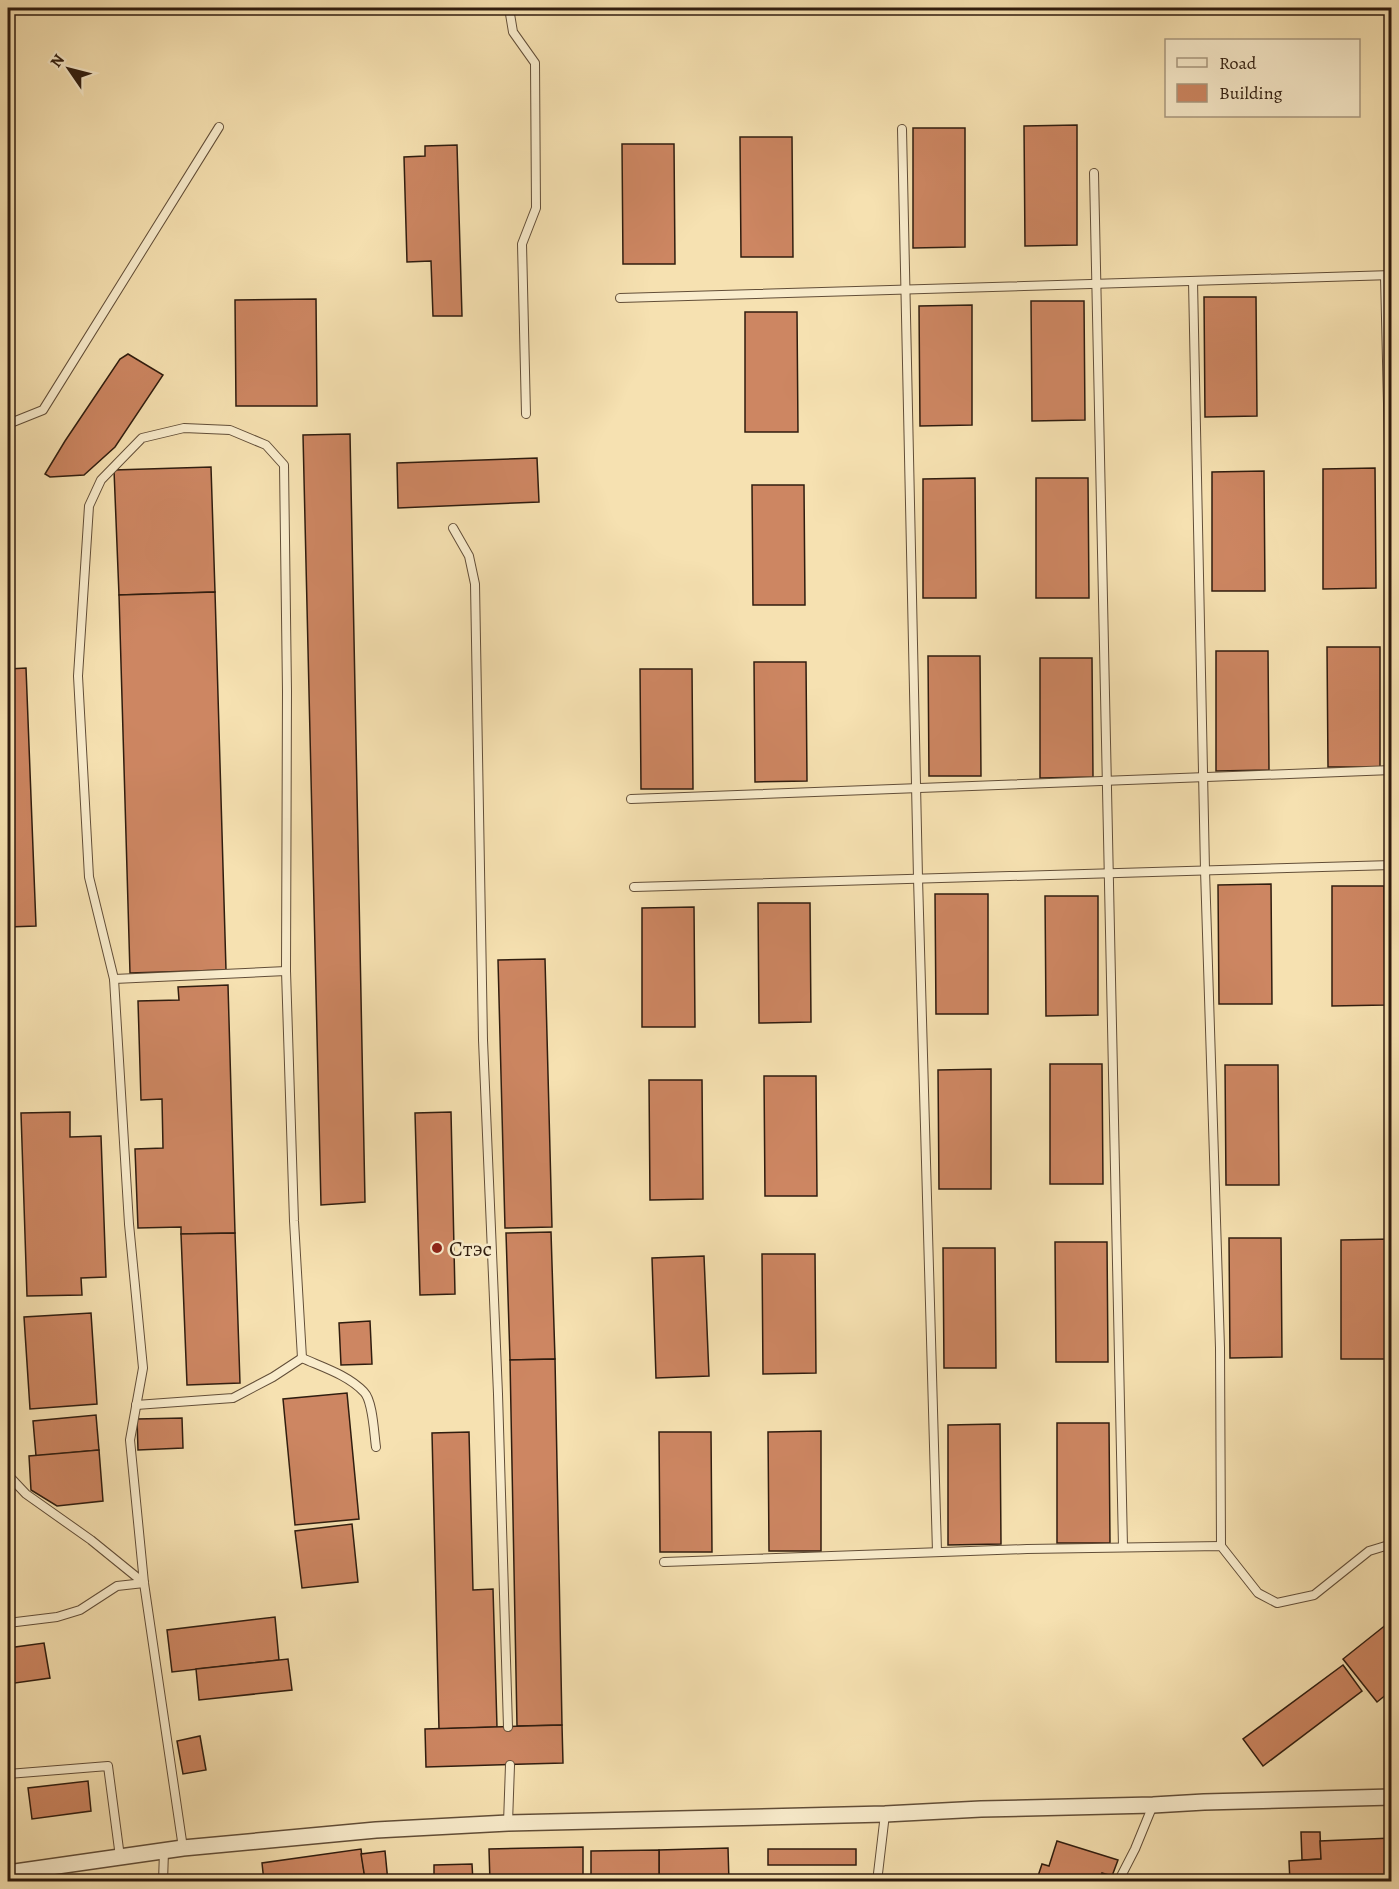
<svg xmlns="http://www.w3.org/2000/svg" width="1399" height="1889" viewBox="0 0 1399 1889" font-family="Alegreya,serif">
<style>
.building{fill:#cd8662;stroke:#301d0f;stroke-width:1.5}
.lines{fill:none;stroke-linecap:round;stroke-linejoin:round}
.service-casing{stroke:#624e38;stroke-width:10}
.minor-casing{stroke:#624e38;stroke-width:18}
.service{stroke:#f9eccc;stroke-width:8}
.minor{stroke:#f9eccc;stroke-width:15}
.poi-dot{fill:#8f2418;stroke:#f9eccc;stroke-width:2}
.labels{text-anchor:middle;stroke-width:5;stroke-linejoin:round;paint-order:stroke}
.poi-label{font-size:22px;fill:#301d0f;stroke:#f9eccc;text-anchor:start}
</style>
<rect width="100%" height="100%" fill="#f6e1b1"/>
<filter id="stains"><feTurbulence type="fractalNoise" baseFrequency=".00333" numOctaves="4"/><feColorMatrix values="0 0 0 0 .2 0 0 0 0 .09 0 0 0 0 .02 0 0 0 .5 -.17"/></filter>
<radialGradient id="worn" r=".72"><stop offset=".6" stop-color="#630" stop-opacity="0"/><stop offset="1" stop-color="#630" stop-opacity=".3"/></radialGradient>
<g class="building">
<polygon points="1077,125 1077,245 1025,246 1024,126"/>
<polygon points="913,128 965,128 965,247 913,248"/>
<polygon points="740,137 792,137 793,257 741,257"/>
<polygon points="622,144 674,144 675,264 623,264"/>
<polygon points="457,145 462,316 433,316 431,261 407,262 404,157 425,156 425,146"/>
<polygon points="1204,297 1256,297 1257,416 1205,417"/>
<polygon points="316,299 317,406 236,406 235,300"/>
<polygon points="1031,301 1084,301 1085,420 1032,421"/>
<polygon points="972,305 972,425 920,426 919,306"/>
<polygon points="745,312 797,312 798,432 745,432"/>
<polygon points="128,354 163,375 115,447 84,475 50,477 45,474 65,441 120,359"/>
<polygon points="350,434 365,1202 321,1205 303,435"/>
<polygon points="537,458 539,502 398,508 397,463"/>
<polygon points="211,467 215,592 119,595 114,470"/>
<polygon points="1375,468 1376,588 1323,589 1323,469"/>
<polygon points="1264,471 1265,591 1212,591 1212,472"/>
<polygon points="975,478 976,598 923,598 923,479"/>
<polygon points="1036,478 1088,478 1089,598 1036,598"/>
<polygon points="752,485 804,485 805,605 753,605"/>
<polygon points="215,592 226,970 130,973 119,595"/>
<polygon points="1327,647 1380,647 1380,767 1328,767"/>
<polygon points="1216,651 1268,651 1269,770 1216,771"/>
<polygon points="928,656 980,656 981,776 929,776"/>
<polygon points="1040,658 1092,658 1093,777 1040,778"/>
<polygon points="754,662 806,662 807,781 755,782"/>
<polygon points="26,668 36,926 8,927 8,909 11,909 8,814 8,669"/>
<polygon points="640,669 692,669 693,789 641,789"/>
<polygon points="1271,884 1272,1004 1219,1004 1218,885"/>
<polygon points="1332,886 1384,886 1385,1005 1332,1006"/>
<polygon points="935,894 988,894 988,1014 936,1014"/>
<polygon points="1045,896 1098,896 1098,1015 1046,1016"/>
<polygon points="758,903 810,903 811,1022 759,1023"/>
<polygon points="694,907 695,1027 642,1027 642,908"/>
<polygon points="545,959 552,1227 505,1228 498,960"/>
<polygon points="228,985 235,1233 181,1234 181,1227 138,1228 135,1149 163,1148 162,1099 141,1100 138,1001 179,1000 178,987"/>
<polygon points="1050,1064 1102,1064 1103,1184 1050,1184"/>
<polygon points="1225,1065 1278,1065 1279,1185 1226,1185"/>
<polygon points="991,1069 991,1189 939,1189 938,1070"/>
<polygon points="764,1076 816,1076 817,1196 765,1196"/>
<polygon points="649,1080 702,1080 703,1199 650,1200"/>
<polygon points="70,1112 70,1137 101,1136 106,1277 81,1278 82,1295 27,1296 21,1113"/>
<polygon points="451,1112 455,1294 420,1295 415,1113"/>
<polygon points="551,1232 555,1359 510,1360 506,1233"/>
<polygon points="235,1233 240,1383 187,1385 181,1234"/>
<polygon points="1229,1238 1281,1238 1282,1357 1230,1358"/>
<polygon points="1392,1239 1392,1359 1341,1359 1341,1240"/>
<polygon points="1055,1242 1107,1242 1108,1362 1056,1362"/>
<polygon points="943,1248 995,1248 996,1368 944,1368"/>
<polygon points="762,1254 815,1254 816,1373 763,1374"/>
<polygon points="704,1256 709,1376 656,1378 652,1258"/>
<polygon points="91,1313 97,1404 30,1409 24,1317"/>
<polygon points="370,1321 372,1364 341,1365 339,1323"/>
<polygon points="555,1359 562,1725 517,1726 510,1360"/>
<polygon points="347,1393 359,1519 295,1525 283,1399"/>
<polygon points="96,1415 99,1450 36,1456 33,1421"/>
<polygon points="12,1417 12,1432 8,1432 8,1418"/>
<polygon points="182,1418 183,1448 138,1450 137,1419"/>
<polygon points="1057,1423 1109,1423 1110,1543 1057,1543"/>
<polygon points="1000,1424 1001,1544 948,1545 948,1425"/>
<polygon points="821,1431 821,1551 769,1551 768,1432"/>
<polygon points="469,1432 473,1590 493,1589 497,1727 439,1729 432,1433"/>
<polygon points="659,1432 711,1432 712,1552 660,1552"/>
<polygon points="99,1450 103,1501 57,1506 31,1490 29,1456"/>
<polygon points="352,1524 358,1582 302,1588 295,1531"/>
<polygon points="275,1617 279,1660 172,1672 167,1630"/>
<polygon points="1392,1620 1392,1690 1377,1702 1343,1659"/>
<polygon points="44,1643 50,1678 8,1684 8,1648"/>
<polygon points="288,1659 292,1690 199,1700 196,1669"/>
<polygon points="1343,1665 1362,1691 1263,1766 1243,1739"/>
<polygon points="562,1725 563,1763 426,1767 425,1729"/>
<polygon points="200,1736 206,1770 183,1774 177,1741"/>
<polygon points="88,1781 91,1811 32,1819 28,1788"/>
<polygon points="1301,1832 1320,1832 1321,1859 1302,1860"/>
<polygon points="1392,1838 1392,1882 1290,1882 1289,1861 1321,1859 1320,1841"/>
<polygon points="1057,1841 1118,1860 1112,1876 1102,1873 1100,1882 1036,1882 1042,1864 1049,1866"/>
<polygon points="583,1847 583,1882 490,1882 489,1849"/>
<polygon points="728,1848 729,1882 659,1882 659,1850"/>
<polygon points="361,1849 365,1879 351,1882 264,1882 262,1863"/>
<rect x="768" y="1849" width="88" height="16"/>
<polygon points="659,1850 659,1882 591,1882 591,1851"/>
<polygon points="385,1851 388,1882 351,1882 365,1879 361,1854"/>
<polygon points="472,1864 473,1882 434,1882 434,1865"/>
<polygon points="124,1876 125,1882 92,1882 92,1881"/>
</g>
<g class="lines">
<defs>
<g id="service">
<polyline points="509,8 513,32 535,63 536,208 522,244 526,414"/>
<polyline points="902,129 918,878 937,1552"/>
<polyline points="1094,173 1123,1547"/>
<polyline points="1385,276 1392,573"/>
<polyline points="1193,281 1205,870 1220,1348 1221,1546"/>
<polyline points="620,298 1392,275"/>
<polyline points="8,424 43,410 219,127"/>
<polyline points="453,528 469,556 475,584 483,1040 498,1394 508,1727"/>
<polyline points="631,799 1392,770"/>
<polyline points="634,887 1392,865"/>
<polyline points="114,979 286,971"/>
<path d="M302 1358C322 1367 348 1375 364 1392 373 1401 374 1434 376 1447"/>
<polyline points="136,1405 233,1398 273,1377 302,1358"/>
<polyline points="8,1475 26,1494 91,1540 144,1583"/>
<polyline points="664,1562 1027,1549 1221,1546 1258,1593 1277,1603 1314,1595 1369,1551 1392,1544"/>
<polyline points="8,1623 57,1617 80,1610 117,1586 144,1583"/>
<polyline points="8,1774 108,1766 120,1857"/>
<polyline points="508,1823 510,1765"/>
<polyline points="183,1848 144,1583 130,1440 143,1368 129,1224 114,979 89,877 78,676 89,506 101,480 142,438 184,428 230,430 266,445 284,465 287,691 286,971 294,1221 302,1358"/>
<polyline points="163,1882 164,1851"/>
<polyline points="877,1882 885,1814"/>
<polyline points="1118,1882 1135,1849 1153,1805"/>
</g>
<polyline id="minor" points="8,1873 183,1848 376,1830 508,1823 885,1814 981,1809 1153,1805 1204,1802 1392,1797"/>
</defs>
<use href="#service" class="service-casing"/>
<use href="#minor" class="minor-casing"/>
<use href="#service" class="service"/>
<use href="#minor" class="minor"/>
</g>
<circle class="poi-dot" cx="437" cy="1248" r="6"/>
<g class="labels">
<g class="poi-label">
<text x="449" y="1256">Стэс</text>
</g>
</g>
<rect width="1399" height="1889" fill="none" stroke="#f6e1b1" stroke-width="30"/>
<rect x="9" y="9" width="1381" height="1871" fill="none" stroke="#301d0f" stroke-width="3"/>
<rect x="15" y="15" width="1369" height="1859" fill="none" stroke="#301d0f" stroke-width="1.5"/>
<rect x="1165" y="39" width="195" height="78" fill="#f9eccc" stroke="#a99980" stroke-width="1.5"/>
<rect x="1177" y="58" width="30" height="9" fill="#f9eccc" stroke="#a99980" stroke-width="1.5"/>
<text x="1219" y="69" font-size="18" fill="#301d0f">Road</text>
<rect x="1177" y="84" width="30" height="18" fill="#cd8662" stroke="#a99980" stroke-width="1.5"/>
<text x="1219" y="99" font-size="18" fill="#301d0f">Building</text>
<g transform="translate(69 69) rotate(305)" stroke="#f9eccc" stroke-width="4.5" paint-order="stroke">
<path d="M0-4.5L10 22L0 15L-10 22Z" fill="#301d0f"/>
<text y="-9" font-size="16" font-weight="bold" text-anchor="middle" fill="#301d0f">N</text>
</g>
<rect width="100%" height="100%" filter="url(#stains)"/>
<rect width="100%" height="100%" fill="url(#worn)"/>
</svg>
